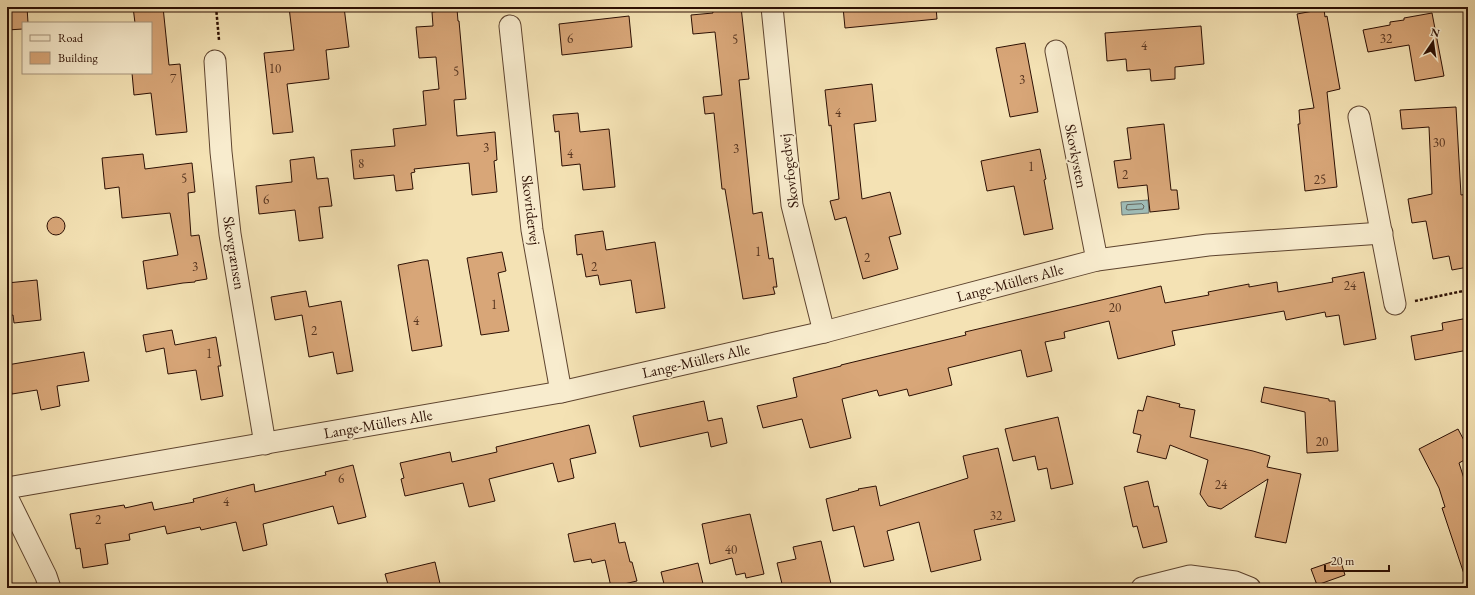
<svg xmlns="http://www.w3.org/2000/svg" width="1475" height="595" viewBox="0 0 1475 595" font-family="'EB Garamond',serif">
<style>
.water{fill:#9fbcb7;stroke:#71776f}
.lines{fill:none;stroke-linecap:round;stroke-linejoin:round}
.shore{stroke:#66665d;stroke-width:1}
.building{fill:#d8a678;stroke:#2c0f03}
.street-casing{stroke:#5e442f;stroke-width:23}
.path{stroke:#2c0f03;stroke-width:2.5;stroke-dasharray:3 2;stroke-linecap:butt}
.street{stroke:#f8ecce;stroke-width:21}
.labels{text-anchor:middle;stroke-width:4;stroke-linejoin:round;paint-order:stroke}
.number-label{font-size:13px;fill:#573520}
.street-label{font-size:15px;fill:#2c0f03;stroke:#f8ecce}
</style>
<rect width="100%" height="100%" fill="#f4e2b4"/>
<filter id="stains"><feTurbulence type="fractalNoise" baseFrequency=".005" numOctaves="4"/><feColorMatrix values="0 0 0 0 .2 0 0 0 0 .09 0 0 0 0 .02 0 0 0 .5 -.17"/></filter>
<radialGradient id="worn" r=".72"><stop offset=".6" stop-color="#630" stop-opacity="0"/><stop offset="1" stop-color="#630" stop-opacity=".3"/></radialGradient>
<polygon class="water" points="1148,200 1149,213 1122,215 1121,202"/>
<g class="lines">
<polygon class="shore" points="1142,204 1144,206 1143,209 1128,210 1126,209 1127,205"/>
</g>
<g class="building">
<polygon points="7,7 27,7 28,23 23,23 23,29 7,30"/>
<polygon points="133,7 163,7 169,65 180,64 187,132 156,135 151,93 134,95 132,73 151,73 151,23 135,23"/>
<polygon points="289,7 344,7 349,47 326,50 329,79 287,84 293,132 273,134 264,53 294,50"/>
<polygon points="712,7 741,7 749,79 739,80 753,214 762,212 769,259 773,258 777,287 773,287 775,294 743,299 725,189 722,189 714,113 705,114 703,97 722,95 715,32 693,34 691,15 713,13"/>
<polygon points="843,7 936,7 937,19 845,28"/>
<polygon points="457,9 458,21 459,21 466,99 454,100 457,136 495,132 497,160 494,161 497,192 472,195 469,163 414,169 415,172 411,173 413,189 396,191 394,175 354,179 351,150 395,146 393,129 426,125 423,91 439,89 436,57 419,58 416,27 433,26 432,12"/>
<polygon points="1324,9 1325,17 1327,16 1340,89 1327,92 1337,187 1305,191 1298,124 1300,124 1299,110 1314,108 1297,14"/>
<polygon points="1432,13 1444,76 1415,81 1409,45 1368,52 1363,30 1390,25 1390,22 1404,20 1404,18"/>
<polygon points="629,16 632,47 562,55 559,24"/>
<polygon points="1201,26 1204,64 1175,67 1175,79 1151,81 1150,69 1127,71 1126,59 1107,61 1105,33"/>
<polygon points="1025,43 1038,112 1010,117 996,48"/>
<polygon points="872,84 876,121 854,124 862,199 890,192 901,234 889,237 898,269 863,279 846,217 835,220 830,201 839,199 831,125 829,126 825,90"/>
<polygon points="1456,107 1461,195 1468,194 1468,267 1452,270 1449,256 1433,259 1426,221 1412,223 1408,199 1432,194 1429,127 1402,129 1400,110"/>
<polygon points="578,113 580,132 609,129 615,187 583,190 580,164 562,166 559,131 555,132 553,115"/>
<polygon points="1164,124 1171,190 1177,190 1179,209 1150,212 1147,185 1118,188 1114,161 1131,159 1127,128"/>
<polygon points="1040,149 1046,179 1044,180 1053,229 1024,235 1014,186 987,191 981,161"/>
<polygon points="143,154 145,169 192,163 195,192 188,193 191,236 199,235 207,279 195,281 195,282 183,283 147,289 143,261 178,255 170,213 122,218 119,187 105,189 102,158"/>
<polygon points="314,157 317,179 328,178 332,206 319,207 323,238 299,241 295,210 259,214 256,186 292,182 290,160"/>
<circle cx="56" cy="226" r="9"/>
<polygon points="603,231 606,250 655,242 665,308 636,313 631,280 600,285 598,275 586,277 582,254 577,255 575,235"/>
<polygon points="502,252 506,271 498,273 509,331 481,335 467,258"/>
<polygon points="423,260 428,260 442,346 412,351 398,265"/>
<polygon points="1364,272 1376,339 1344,345 1339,315 1326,317 1325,312 1286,320 1284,311 1172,331 1175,345 1118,359 1109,321 1064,332 1065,338 1045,342 1052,371 1027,377 1021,350 948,368 952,385 909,396 907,389 879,396 877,390 842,399 851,438 810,448 802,419 763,428 757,406 797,397 793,378 841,366 841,365 966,335 965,332 1161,286 1165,303 1209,295 1208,292 1249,284 1249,287 1277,282 1278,292 1333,282 1332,278"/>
<polygon points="37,280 41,320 14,323 13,315 7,316 7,283"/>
<polygon points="306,291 309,307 341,301 353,371 337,374 333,352 309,357 302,315 275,320 271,297"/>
<polygon points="1468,318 1468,350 1415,360 1411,336 1443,330 1442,323"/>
<polygon points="172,330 175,345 216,337 221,366 218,366 223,396 201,400 196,370 168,374 164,348 146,352 143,335"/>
<polygon points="84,352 89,381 57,386 60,406 41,410 37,390 12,394 7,365"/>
<polygon points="1264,387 1329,399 1329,401 1335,401 1338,451 1307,453 1305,412 1261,402"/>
<polygon points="1147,396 1180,404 1179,407 1195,410 1190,437 1253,451 1270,456 1267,467 1301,474 1286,543 1255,537 1268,479 1221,509 1208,506 1200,494 1208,460 1170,445 1166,459 1137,452 1141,435 1133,433 1138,410 1143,411"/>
<polygon points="704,401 708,421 722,418 727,443 711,447 708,432 640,447 633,416"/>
<polygon points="1058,417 1073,484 1051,489 1047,468 1038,470 1035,456 1013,461 1005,429"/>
<polygon points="589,425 596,453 570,459 574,478 558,482 553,463 489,479 495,501 469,507 463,483 405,496 401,479 404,478 400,463 450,452 452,462 497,452 496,447"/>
<polygon points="1458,429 1468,448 1468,458 1459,463 1468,491 1468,577 1465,577 1442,508 1445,507 1439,488 1419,449"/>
<polygon points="998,448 1015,521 974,530 981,560 931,572 919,522 887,531 894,560 864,567 854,526 833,531 826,499 859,490 858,489 876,486 880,506 968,478 963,456"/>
<polygon points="353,465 366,517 338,524 333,506 263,524 267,545 243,551 236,522 201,530 200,527 167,534 165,526 129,534 130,540 105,544 108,564 83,568 80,548 76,549 70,514 124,505 125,508 152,502 154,510 194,502 193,499 254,484 255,492 326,475 325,472"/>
<polygon points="1148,481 1154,507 1158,506 1167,542 1143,548 1137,526 1133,527 1124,487"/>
<polygon points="750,514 764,574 746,578 745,573 736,575 732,558 710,564 702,524"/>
<polygon points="615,523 619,543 625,542 630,562 632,562 637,581 611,587 605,560 592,563 591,559 574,562 568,534"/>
<polygon points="821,541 832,588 783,588 777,563 796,559 793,547"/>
<polygon points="1340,559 1345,575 1317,585 1311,569"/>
<polygon points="435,562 441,588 389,588 385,574"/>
<polygon points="698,563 704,588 665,588 661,572"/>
</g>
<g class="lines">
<defs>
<g id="street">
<polyline points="772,7 792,205 824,332"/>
<polyline points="510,26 532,230 561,392"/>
<polyline points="1056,51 1097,260"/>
<polyline points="215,61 221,152 230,234 265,444"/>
<polyline points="1359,117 1395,304"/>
<polyline points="7,488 561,392 824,332 1097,260 1208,245 1382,233"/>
<polyline points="7,497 46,576 50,588"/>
<polyline points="1142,588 1190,576 1235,582 1250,588"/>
</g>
</defs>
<use href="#street" class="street-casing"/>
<g class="path">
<polyline points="216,7 219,40"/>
<polyline points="1415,301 1468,290"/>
</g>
<use href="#street" class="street"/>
</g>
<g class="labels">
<g class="number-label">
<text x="570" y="43">6</text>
<text x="1386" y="43">32</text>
<text x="735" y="44">5</text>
<text x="1144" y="50">4</text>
<text x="275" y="73">10</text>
<text x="456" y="76">5</text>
<text x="173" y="83">7</text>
<text x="1022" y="84">3</text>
<text x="838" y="117">4</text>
<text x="1439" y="147">30</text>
<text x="486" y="152">3</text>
<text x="736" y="153">3</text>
<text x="570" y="158">4</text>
<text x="361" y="168">8</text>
<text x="1031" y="171">1</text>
<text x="1125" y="179">2</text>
<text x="184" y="183">5</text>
<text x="1320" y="184">25</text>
<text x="266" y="204">6</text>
<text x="758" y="256">1</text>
<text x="867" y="262">2</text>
<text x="195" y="271">3</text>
<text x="594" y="271">2</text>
<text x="1350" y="290">24</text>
<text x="494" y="309">1</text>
<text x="1115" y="312">20</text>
<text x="416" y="325">4</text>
<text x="314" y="335">2</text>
<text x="209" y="358">1</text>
<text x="1322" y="446">20</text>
<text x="341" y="483">6</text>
<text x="1221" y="489">24</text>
<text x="226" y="506">4</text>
<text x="996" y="520">32</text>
<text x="98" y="524">2</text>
<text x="731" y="554">40</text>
</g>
<g class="street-label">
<text transform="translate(1076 156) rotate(79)" y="5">Skovkysten</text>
<text transform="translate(789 171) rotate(-97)" y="5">Skovfogedvej</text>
<text transform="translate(531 210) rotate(83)" y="5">Skovridervej</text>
<text transform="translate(234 253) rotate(81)" y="5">Skovgrænsen</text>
<text transform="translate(1010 283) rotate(-15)" y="5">Lange-Müllers Alle</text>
<text transform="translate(696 361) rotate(-13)" y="5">Lange-Müllers Alle</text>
<text transform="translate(378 424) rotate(-10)" y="5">Lange-Müllers Alle</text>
</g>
</g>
<rect width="1475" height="595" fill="none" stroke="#f4e2b4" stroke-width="24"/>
<rect x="8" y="8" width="1459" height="579" fill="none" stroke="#2c0f03" stroke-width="2"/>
<rect x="12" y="12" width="1451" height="571" fill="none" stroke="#2c0f03"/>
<rect x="22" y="22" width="130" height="52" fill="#f8ecce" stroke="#a6947d"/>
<rect x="30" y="35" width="20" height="6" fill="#f8ecce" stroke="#a6947d"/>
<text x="58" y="42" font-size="12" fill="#2c0f03">Road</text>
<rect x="30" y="52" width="20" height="12" fill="#d8a678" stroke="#a6947d"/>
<text x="58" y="62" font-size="12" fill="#2c0f03">Building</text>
<g transform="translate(1433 42) rotate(13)" stroke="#f8ecce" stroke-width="3" paint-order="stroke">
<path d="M0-3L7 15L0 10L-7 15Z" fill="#2c0f03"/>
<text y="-6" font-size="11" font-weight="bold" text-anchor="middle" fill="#2c0f03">N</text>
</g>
<path d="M1325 565v6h64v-6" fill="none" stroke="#2c0f03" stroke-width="2"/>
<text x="1331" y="565" font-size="12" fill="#2c0f03" stroke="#f8ecce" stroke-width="3" paint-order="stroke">20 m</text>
<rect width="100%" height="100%" filter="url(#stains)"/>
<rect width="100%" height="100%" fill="url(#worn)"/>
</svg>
